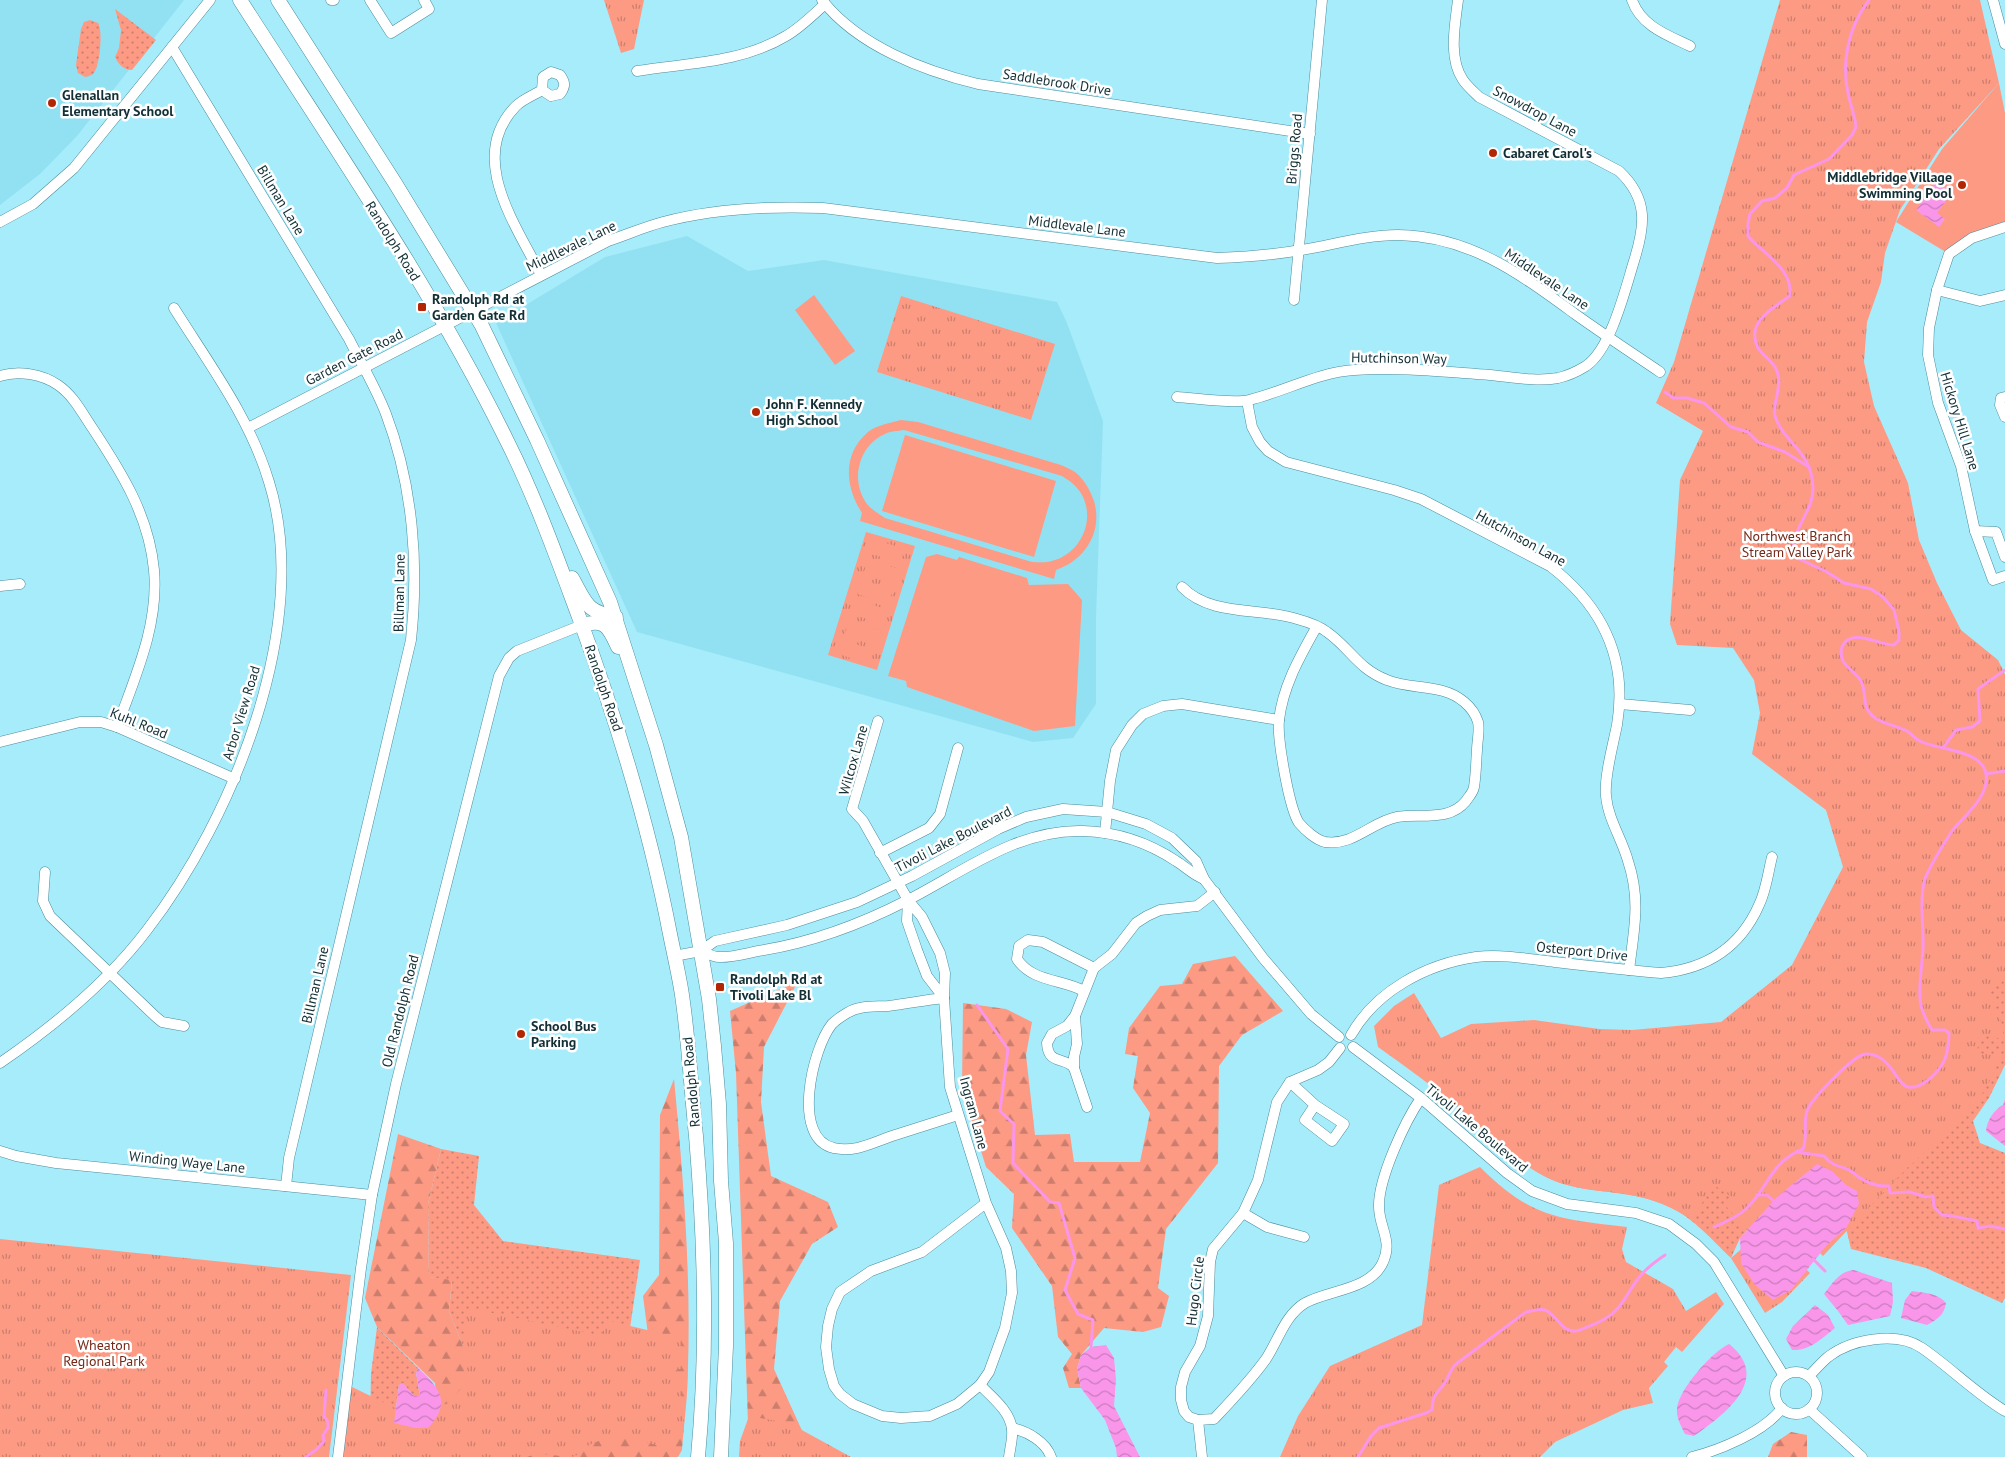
<svg xmlns="http://www.w3.org/2000/svg" width="2005" height="1457" viewBox="0 0 2005 1457" font-family="'PT Sans',sans-serif">
<style>
.built{fill:#92e1f3}
.grass{fill:url(#grass-dots)}
.forest{fill:url(#forest-firs)}
.park{fill:url(#park-tufts)}
.pitch{fill:#fd9a84;fill-rule:evenodd}
.water{fill:url(#water-waves)}
.lines{fill:none;stroke-linecap:round;stroke-linejoin:round}
.stream{stroke:#fa96e9;stroke-width:3}
.minor-casing{stroke:#4a8d9b;stroke-width:11}
.major-casing{stroke:#4a8d9b;stroke-width:15}
.minor{stroke:#fff;stroke-width:10}
.major{stroke:#fff;stroke-width:14}
.poi-dot{fill:#b22603;stroke:#fff;stroke-width:2}
.labels{text-anchor:middle;stroke-width:5;stroke-linejoin:round;paint-order:stroke}
.street-label{font-size:14px;fill:#122f35;stroke:#fff}
.poi-label{font-size:14px;font-weight:bold;fill:#122f35;stroke:#fff;text-anchor:start}
.park-label{font-size:14px;fill:#762919;stroke:#fff}
</style>
<defs>
<pattern id="grass-dots" width="8" height="8" patternUnits="userSpaceOnUse" patternTransform="scale(1.25)"><rect width="8" height="8" fill="#fd9a84"/><path d="M2 2h.1M6 6h.1" fill="none" stroke="#cb7e6d" stroke-width="1.8" stroke-linecap="round"/></pattern>
<pattern id="forest-firs" width="22" height="20" patternUnits="userSpaceOnUse" patternTransform="scale(1.25)"><rect width="22" height="20" fill="#fd9a84"/><path d="M5 1l3.5 6h-7zM16 11l3.5 6h-7z" fill="#cb7e6d"/></pattern>
<pattern id="park-tufts" width="24" height="20" patternUnits="userSpaceOnUse" patternTransform="scale(1.25)"><rect width="24" height="20" fill="#fd9a84"/><path d="M3 7l-1-3M5 7V3M7 7l1-3M15 17l-1-3M17 17v-4M19 17l1-3" fill="none" stroke="#cb7e6d"/></pattern>
<pattern id="water-waves" width="16" height="10" patternUnits="userSpaceOnUse" patternTransform="scale(1.25)"><rect width="16" height="10" fill="#fa96e9"/><path d="M0 5q4-4 8 0t8 0" fill="none" stroke="#c97bbe"/></pattern>
</defs>
<rect width="100%" height="100%" fill="#a7ecfb"/>
<g class="built">
<polygon points="0,0 184,0 77,136 40,174 0,205"/>
<polygon points="687,236 748,271 824,260 1057,302 1067,323 1103,421 1096,617 1096,704 1073,738 1033,742 637,632 496,323 605,257"/>
</g>
<g class="grass">
<path d="M115 9 156 40 132 70C124 70 118 64 115 57L119 48 121 30Z"/>
<path d="M90 20 98 23C103 30 100 63 95 71 93 75 90 76 85 77L78 73 76 65 81 29 84 22Z"/>
<path d="M2005 825V1065L1989 1098 1973 1121 1980 1143 2005 1153V1298L2002 1303 1926 1268 1851 1249 1846 1228 1776 1198 1740 1238 1731 1258C1710 1238 1691 1215 1663 1204 1615 1185 1573 1199 1528 1166Z"/>
<polygon points="441,1149 479,1156 474,1205 503,1241 640,1260 625,1362 490,1358 505,1396 491,1440 477,1457 399,1457 401,1443 370,1426 371,1374 377,1327 418,1368 416,1373 420,1396 414,1396 403,1384 399,1385 394,1423 415,1428 428,1428 438,1418 450,1425 480,1401 470,1364 449,1311 452,1281 429,1277 428,1204"/>
</g>
<g class="forest">
<polygon points="1235,956 1283,1011 1242,1035 1219,1066 1218,1163 1166,1229 1158,1288 1169,1296 1161,1327 1143,1332 1104,1328 1081,1355 1077,1369 1081,1388 1069,1388 1063,1368 1072,1354 1058,1337 1052,1286 1012,1228 1014,1194 986,1167 962,1090 963,1003 1006,1009 1032,1022 1026,1055 1035,1135 1070,1134 1074,1162 1140,1162 1150,1113 1133,1088 1138,1056 1125,1054 1129,1028 1160,986 1182,984 1193,964"/>
<polygon points="798,981 764,1047 761,1102 771,1176 828,1202 838,1227 812,1244 780,1301 774,1369 809,1446 749,1453 736,1073 730,1011"/>
<path d="M674 1079C683 1175 691 1271 688 1367 688 1395 684 1423 682 1450L678 1457H477L653 1373 643 1296 659 1275 660 1115Z"/>
<polygon points="398,1134 441,1149 428,1204 429,1277 452,1280 449,1311 470,1364 480,1401 438,1418 435,1383 377,1327 365,1298"/>
<polygon points="1791,1432 1807,1435 1807,1457 1768,1457 1773,1444"/>
</g>
<g class="park">
<polygon points="604,0 644,0 634,49 621,53"/>
<path d="M1780 0H1980L1999 83 1939 149 1900 210 1885 253 1881 282 1867 322 1864 362 1874 406 1908 483 1919 540 1937 583 1961 630 1998 660 2005 674V979L1990 993 2001 1021 2004 1039 1979 1035 1977 1053 2000 1056 1993 1075 1982 1094 1970 1109 1894 1181 1823 1256 1811 1244 1796 1259 1810 1273 1782 1302 1765 1313 1731 1258 1754 1238 1725 1205 1730 1196 1711 1183 1709 1187 1712 1189 1691 1219C1672 1207 1653 1199 1631 1195 1604 1190 1576 1191 1550 1179 1517 1164 1488 1132 1460 1109 1434 1087 1406 1067 1378 1047L1374 1026 1394 1006 1414 993 1441 1038 1471 1024 1534 1020 1599 1029 1632 1030 1721 1022 1792 965 1843 867 1826 810 1752 754 1760 713 1754 680 1733 648 1677 645 1670 624 1680 480 1703 431 1656 403 1674 362Z"/>
<polygon points="901,296 1055,344 1031,420 877,372"/>
<polygon points="866,532 915,546 877,670 828,655"/>
<path d="M1480 1167C1531 1218 1559 1219 1627 1227L1622 1249 1626 1262 1673 1289 1686 1311 1716 1292 1724 1304 1682 1352 1676 1347 1664 1362 1668 1366 1649 1388 1653 1403 1623 1410 1555 1442 1540 1457H1280L1298 1416 1330 1366 1422 1325 1439 1185Z"/>
<polygon points="0,1239 351,1275 329,1457 0,1457"/>
<path d="M469 1308 602 1336 605 1320 681 1338V1369L673 1370 674 1375 681 1376 684 1432 669 1449C642 1441 618 1431 591 1444 584 1447 579 1456 572 1457 557 1457 541 1451 527 1457H339L348 1385 399 1410H426L449 1403 467 1381 461 1359Z"/>
<polygon points="749,1416 789,1423 851,1457 739,1457 740,1441"/>
</g>
<g class="pitch">
<polygon points="1999,83 2005,113 2005,227 1949,254 1896,222 1942,149"/>
<polygon points="814,295 855,351 835,365 795,310"/>
<path d="M901 420 918 422 1061 465C1065 467 1071 469 1075 472 1084 479 1090 490 1094 501 1103 532 1085 560 1056 570L1054 579 860 521 862 513C845 487 842 454 868 432 877 425 890 423 901 420ZM904 430 1062 476C1070 481 1077 486 1082 495 1096 521 1080 554 1052 561 1046 563 1038 562 1032 562L885 518C879 514 872 510 867 504 850 481 858 446 885 434 890 431 898 431 904 430Z"/>
<polygon points="905,435 1056,481 1034,557 882,511"/>
<polygon points="873,539 905,549 900,563 869,553"/>
<polygon points="937,554 957,560 959,557 1027,578 1029,585 1068,584 1082,600 1075,726 1034,731 907,687 906,681 888,676 926,557"/>
<polygon points="868,560 899,569 895,583 863,574"/>
<polygon points="861,580 893,589 889,604 857,594"/>
<polygon points="855,600 887,609 883,624 851,614"/>
<polygon points="849,620 881,630 877,644 845,634"/>
<polygon points="843,640 874,650 870,664 838,654"/>
</g>
<g class="water">
<polygon points="1937,181 1952,193 1937,213 1945,219 1939,227 1916,210"/>
<path d="M2005 1099V1146L1986 1131C1987 1120 1994 1110 2003 1105Z"/>
<polygon points="1817,1164 1832,1171 1846,1185 1857,1191 1859,1204 1846,1228 1826,1246 1791,1290 1773,1300 1755,1285 1741,1263 1740,1238 1776,1198"/>
<path d="M1854 1270 1892 1283 1893 1302 1890 1316 1848 1325 1838 1311 1824 1294C1832 1284 1839 1271 1854 1270Z"/>
<path d="M1912 1291C1924 1293 1938 1293 1946 1303 1944 1315 1938 1319 1927 1325L1901 1318 1905 1300Z"/>
<path d="M1815 1305 1828 1315 1835 1328C1821 1339 1810 1351 1792 1350L1786 1339 1793 1326Z"/>
<path d="M1729 1344C1773 1379 1724 1415 1694 1436L1685 1434C1681 1426 1676 1417 1677 1409 1678 1390 1712 1352 1729 1344Z"/>
<polygon points="1106,1345 1114,1358 1116,1379 1114,1406 1140,1457 1117,1457 1116,1448 1105,1420 1081,1388 1077,1369 1081,1355 1091,1347"/>
<path d="M418 1368C440 1388 452 1403 428 1428H415L394 1423 399 1385 403 1383 414 1396H420L416 1373Z"/>
</g>
<g class="lines">
<g class="stream">
<polyline points="1665,392 1673,398 1687,398 1704,403 1731,427 1748,432 1758,442 1785,452 1809,467"/>
<polyline points="1943,748 1956,730 1972,727 1980,721 1978,689 2005,670"/>
<polyline points="1986,774 2005,771"/>
<polyline points="977,1005 1008,1049 1000,1111 1014,1124 1013,1163 1050,1202 1059,1203 1075,1258 1065,1290 1078,1314 1093,1320 1091,1347"/>
<path d="M1796 1152 1824 1156C1836 1170 1842 1164 1852 1172 1863 1181 1874 1187 1889 1186L1890 1193 1910 1192 1926 1197 1933 1196 1934 1207 1942 1215 1952 1216 1977 1221 1978 1228 1990 1226 2005 1229"/>
<polyline points="1757,1195 1767,1195 1777,1204"/>
<path d="M1714 1227C1725 1222 1736 1218 1745 1210 1769 1188 1769 1163 1803 1149 1808 1137 1803 1124 1807 1111 1811 1099 1850 1060 1862 1055 1867 1053 1872 1054 1877 1056 1894 1064 1897 1084 1908 1087 1922 1090 1940 1071 1945 1059 1948 1050 1949 1042 1949 1033L1945 1030H1932C1926 1020 1920 1009 1920 998 1919 982 1922 965 1923 949 1924 928 1918 892 1927 874 1934 859 1943 845 1952 831 1964 816 1990 796 1986 774 1982 750 1940 750 1922 742 1916 740 1912 734 1907 731 1897 726 1884 724 1875 718 1860 707 1868 695 1861 681 1856 673 1848 669 1843 661 1841 657 1841 651 1842 647 1850 627 1879 645 1894 645L1899 640V631L1894 610 1883 597 1871 589 1844 583 1827 572 1795 557C1787 533 1813 514 1813 489 1813 451 1784 444 1775 416 1772 404 1783 386 1777 371 1774 362 1763 356 1758 348 1745 322 1773 308 1790 296 1793 268 1764 255 1748 236V224L1750 214 1762 201 1775 198 1787 188 1794 175 1829 159 1852 135 1856 127C1855 115 1850 104 1848 93 1841 61 1849 26 1869 0"/>
<polyline points="1813,1259 1825,1271"/>
<polyline points="306,1457 317,1449 324,1441 323,1435 328,1428 328,1422 324,1416 326,1390"/>
<path d="M1358 1457 1371 1436 1379 1428 1426 1413 1432 1410C1433 1391 1438 1394 1446 1381 1449 1375 1451 1369 1456 1364L1526 1312C1532 1311 1540 1308 1545 1310 1557 1315 1561 1332 1576 1331 1582 1330 1589 1326 1595 1324 1624 1311 1623 1297 1641 1275 1648 1267 1656 1261 1665 1255"/>
</g>
<defs>
<g id="minor">
<polyline points="331,0 334,0"/>
<polyline points="370,0 391,33 429,9 424,0"/>
<path d="M822 0C858 46 924 71 978 84L1310 134"/>
<path d="M1632 0C1641 26 1667 35 1690 46"/>
<polyline points="1993,0 2005,44"/>
<path d="M172 47 349 339C361 363 376 388 386 414 413 485 419 565 411 640L308 1077 289 1158 286 1186"/>
<path d="M637 71C688 63 741 63 786 36 800 28 813 15 825 4"/>
<polyline points="0,222 33,204 74,168 210,0"/>
<polyline points="2005,227 1972,238 1949,254 1937,290 1929,328 1928,355 1938,403 1961,466 1975,531 1993,580 2005,576"/>
<path d="M541 275C516 225 466 157 516 106 523 99 534 95 542 90L551 96 560 94C566 86 565 82 560 75L551 72 543 77 542 90"/>
<polyline points="1937,290 1980,301 2005,295"/>
<polyline points="1294,300 1322,0"/>
<path d="M0 376C18 370 42 374 58 385 74 396 82 413 93 429 122 473 149 516 154 570 159 625 135 677 117 727"/>
<path d="M1177 397C1194 398 1234 404 1249 400 1283 392 1319 372 1354 370 1399 367 1445 372 1490 375 1512 377 1536 382 1558 378 1567 376 1578 371 1586 366 1611 349 1625 290 1634 261 1645 226 1649 199 1619 171L1479 97C1474 92 1467 86 1463 80 1448 58 1455 25 1458 0"/>
<polyline points="2005,397 2001,398 2000,405 2005,417"/>
<path d="M1247 401 1252 427 1260 442 1268 451 1286 462 1394 490 1421 499 1550 566C1602 606 1628 658 1617 725 1613 745 1604 777 1606 796 1608 819 1622 839 1628 861 1641 900 1634 930 1629 970"/>
<path d="M248 428 608 241C626 235 644 227 663 222 715 208 769 206 823 208L1217 258C1246 257 1273 255 1301 250 1332 245 1366 235 1398 235 1470 236 1520 274 1575 314 1603 334 1632 353 1660 372"/>
<polyline points="1975,531 1996,532 2005,557"/>
<polyline points="0,586 20,584"/>
<path d="M1182 587C1211 617 1260 607 1297 619 1308 622 1318 625 1327 632 1350 648 1358 669 1387 680 1404 687 1425 686 1443 691 1458 695 1473 706 1478 722 1480 730 1477 742 1477 750 1476 763 1476 775 1474 787 1473 793 1469 796 1466 801 1449 822 1421 813 1397 817 1371 822 1354 846 1325 842 1316 840 1305 830 1299 823 1289 808 1277 738 1279 720 1283 685 1301 655 1317 626"/>
<polyline points="1620,704 1690,710"/>
<polyline points="878,721 852,809 863,821 908,900 922,917 940,953 945,973 944,998 950,1087 986,1203 1006,1248 1011,1271 1012,1293 1005,1328 989,1372 980,1385 957,1404 930,1416 901,1418 882,1416 853,1404 840,1394 834,1386 829,1369 826,1347 828,1326 832,1309 840,1292 871,1271 922,1252 986,1203"/>
<polyline points="0,742 80,722 101,722 117,727 235,779"/>
<polyline points="1105,833 1110,781 1116,750 1132,725 1143,714 1163,706 1182,704 1279,720"/>
<polyline points="880,853 929,828 940,814 958,748"/>
<polyline points="45,872 43,901 50,916 156,1017 162,1022 184,1026"/>
<polyline points="908,900 907,921 917,950 927,976 944,998"/>
<path d="M701 951C706 953 713 957 719 957 731 958 751 952 764 950 812 942 863 923 906 901 963 872 1017 829 1083 831 1116 832 1149 843 1176 861 1186 867 1193 875 1204 879"/>
<polyline points="674,956 701,951 715,941 787,925 857,902 912,876 998,829 1026,817 1063,809 1107,812 1146,824 1172,838 1196,861 1204,879 1263,958 1311,1014 1339,1037"/>
<path d="M1084 991C1062 979 1032 982 1017 959L1019 946 1028 940 1043 942 1094 968"/>
<path d="M944 998C925 1000 906 1004 888 1006 874 1007 860 1005 847 1013 842 1016 836 1020 832 1024 812 1049 791 1139 834 1148 855 1153 874 1142 892 1136 914 1129 936 1122 958 1115"/>
<path d="M1351 1035C1376 991 1426 964 1476 957 1502 954 1529 959 1555 962 1590 966 1625 970 1661 973 1706 969 1740 948 1759 905 1766 891 1768 873 1772 857"/>
<polyline points="1353,1047 1421,1098 1507,1173 1532,1191 1567,1204 1636,1213 1669,1224 1696,1244 1714,1262 1784,1376"/>
<path d="M1340 1048 1329 1062 1318 1070 1290 1082 1277 1102 1258 1180 1243 1213 1213 1249 1210 1262 1208 1316 1200 1346 1185 1372 1181 1387V1400L1184 1411 1189 1417 1198 1420 1214 1419C1232 1400 1251 1380 1266 1359 1278 1341 1285 1315 1305 1303 1328 1290 1371 1290 1383 1262 1393 1241 1379 1227 1379 1207 1378 1179 1405 1121 1421 1098"/>
<path d="M0 1063C54 1026 107 983 147 930 233 819 313 623 269 482 250 418 209 364 174 308"/>
<path d="M1074 1068C1065 1056 1048 1066 1047 1043L1052 1034 1067 1026 1075 1016"/>
<polyline points="1290,1082 1315,1105 1344,1124 1332,1141 1305,1120 1315,1105"/>
<polyline points="1087,1107 1074,1068 1074,1057 1077,1044 1075,1016 1094,968 1112,954 1136,923 1147,916 1160,910 1197,906 1215,892"/>
<polyline points="0,1151 16,1156 56,1163 372,1195"/>
<polyline points="1243,1213 1267,1227 1304,1237"/>
<circle cx="1796" cy="1393" r="21"/>
<path d="M1809 1376C1815 1370 1821 1363 1828 1357 1851 1339 1897 1331 1922 1348 1951 1368 1975 1393 2005 1411"/>
<path d="M980 1385C992 1397 1011 1412 1012 1430 1013 1438 1010 1448 1009 1457"/>
<polyline points="1809,1409 1862,1457"/>
<polyline points="1198,1420 1202,1457"/>
<path d="M1012 1428C1027 1431 1046 1442 1051 1457"/>
<polyline points="338,1457 361,1268 372,1195 396,1084 499,676 509,658 517,651 582,625"/>
<path d="M1692 1457C1720 1450 1764 1432 1782 1408"/>
</g>
<g id="major">
<path d="M240 0C333 145 432 288 508 443 536 499 557 558 579 617 617 721 649 825 670 934 674 954 679 975 682 995 689 1042 691 1089 696 1136 705 1243 708 1350 698 1457"/>
<polyline points="278,0 395,183 481,324 537,440 610,602 656,745 681,837 709,999 714,1046 719,1104 721,1181 726,1243 726,1346 721,1457"/>
<path d="M572 578C586 603 586 612 616 617"/>
<path d="M582 625C606 618 609 628 618 647"/>
</g>
</defs>
<use href="#minor" class="minor-casing"/>
<use href="#major" class="major-casing"/>
<use href="#minor" class="minor"/>
<use href="#major" class="major"/>
</g>
<g class="poi-dot">
<circle cx="52" cy="103" r="5"/>
<circle cx="1493" cy="153" r="5"/>
<circle cx="1962" cy="185" r="5"/>
<rect x="417" y="302" width="10" height="10" rx="2.5"/>
<circle cx="756" cy="412" r="5"/>
<rect x="715" y="982" width="10" height="10" rx="2.5"/>
<circle cx="521" cy="1034" r="5"/>
</g>
<g class="labels">
<g class="street-label">
<text transform="translate(1057 82) rotate(9)" y="5">Saddlebrook Drive</text>
<text transform="translate(1535 111) rotate(28)" y="5">Snowdrop Lane</text>
<text transform="translate(1294 149) rotate(-85)" y="5">Briggs Road</text>
<text transform="translate(281 200) rotate(59)" y="5">Billman Lane</text>
<text transform="translate(1077 226) rotate(7)" y="5">Middlevale Lane</text>
<text transform="translate(393 241) rotate(58)" y="5">Randolph Road</text>
<text transform="translate(571 246) rotate(-26)" y="5">Middlevale Lane</text>
<text transform="translate(1547 279) rotate(34)" y="5">Middlevale Lane</text>
<text transform="translate(354 357) rotate(-27)" y="5">Garden Gate Road</text>
<text transform="translate(1399 358) rotate(1)" y="5">Hutchinson Way</text>
<text transform="translate(1960 421) rotate(73)" y="5">Hickory Hill Lane</text>
<text transform="translate(1521 538) rotate(29)" y="5">Hutchinson Lane</text>
<text transform="translate(399 593) rotate(-89)" y="5">Billman Lane</text>
<text transform="translate(604 688) rotate(71)" y="5">Randolph Road</text>
<text transform="translate(241 713) rotate(-73)" y="5">Arbor View Road</text>
<text transform="translate(139 723) rotate(22)" y="5">Kuhl Road</text>
<text transform="translate(853 760) rotate(-74)" y="5">Wilcox Lane</text>
<text transform="translate(953 839) rotate(-27)" y="5">Tivoli Lake Boulevard</text>
<text transform="translate(1582 951) rotate(6)" y="5">Osterport Drive</text>
<text transform="translate(315 985) rotate(-77)" y="5">Billman Lane</text>
<text transform="translate(400 1011) rotate(-76)" y="5">Old Randolph Road</text>
<text transform="translate(691 1082) rotate(-95)" y="5">Randolph Road</text>
<text transform="translate(974 1113) rotate(75)" y="5">Ingram Lane</text>
<text transform="translate(1477 1128) rotate(40)" y="5">Tivoli Lake Boulevard</text>
<text transform="translate(187 1162) rotate(6)" y="5">Winding Waye Lane</text>
<text transform="translate(1195 1291) rotate(-83)" y="5">Hugo Circle</text>
</g>
<g class="poi-label">
<text x="62" y="100">Glenallan<tspan x="62" dy="16">Elementary School</tspan></text>
<text x="1503" y="158">Cabaret Carol's</text>
<text x="1952" y="182" text-anchor="end">Middlebridge Village<tspan x="1952" dy="16">Swimming Pool</tspan></text>
<text x="432" y="304">Randolph Rd at<tspan x="432" dy="16">Garden Gate Rd</tspan></text>
<text x="766" y="409">John F. Kennedy<tspan x="766" dy="16">High School</tspan></text>
<text x="730" y="984">Randolph Rd at<tspan x="730" dy="16">Tivoli Lake Bl</tspan></text>
<text x="531" y="1031">School Bus<tspan x="531" dy="16">Parking</tspan></text>
</g>
<g class="park-label">
<text x="1797" y="541">Northwest Branch<tspan x="1797" dy="16">Stream Valley Park</tspan></text>
<text x="104" y="1350">Wheaton<tspan x="104" dy="16">Regional Park</tspan></text>
</g>
</g>
</svg>
